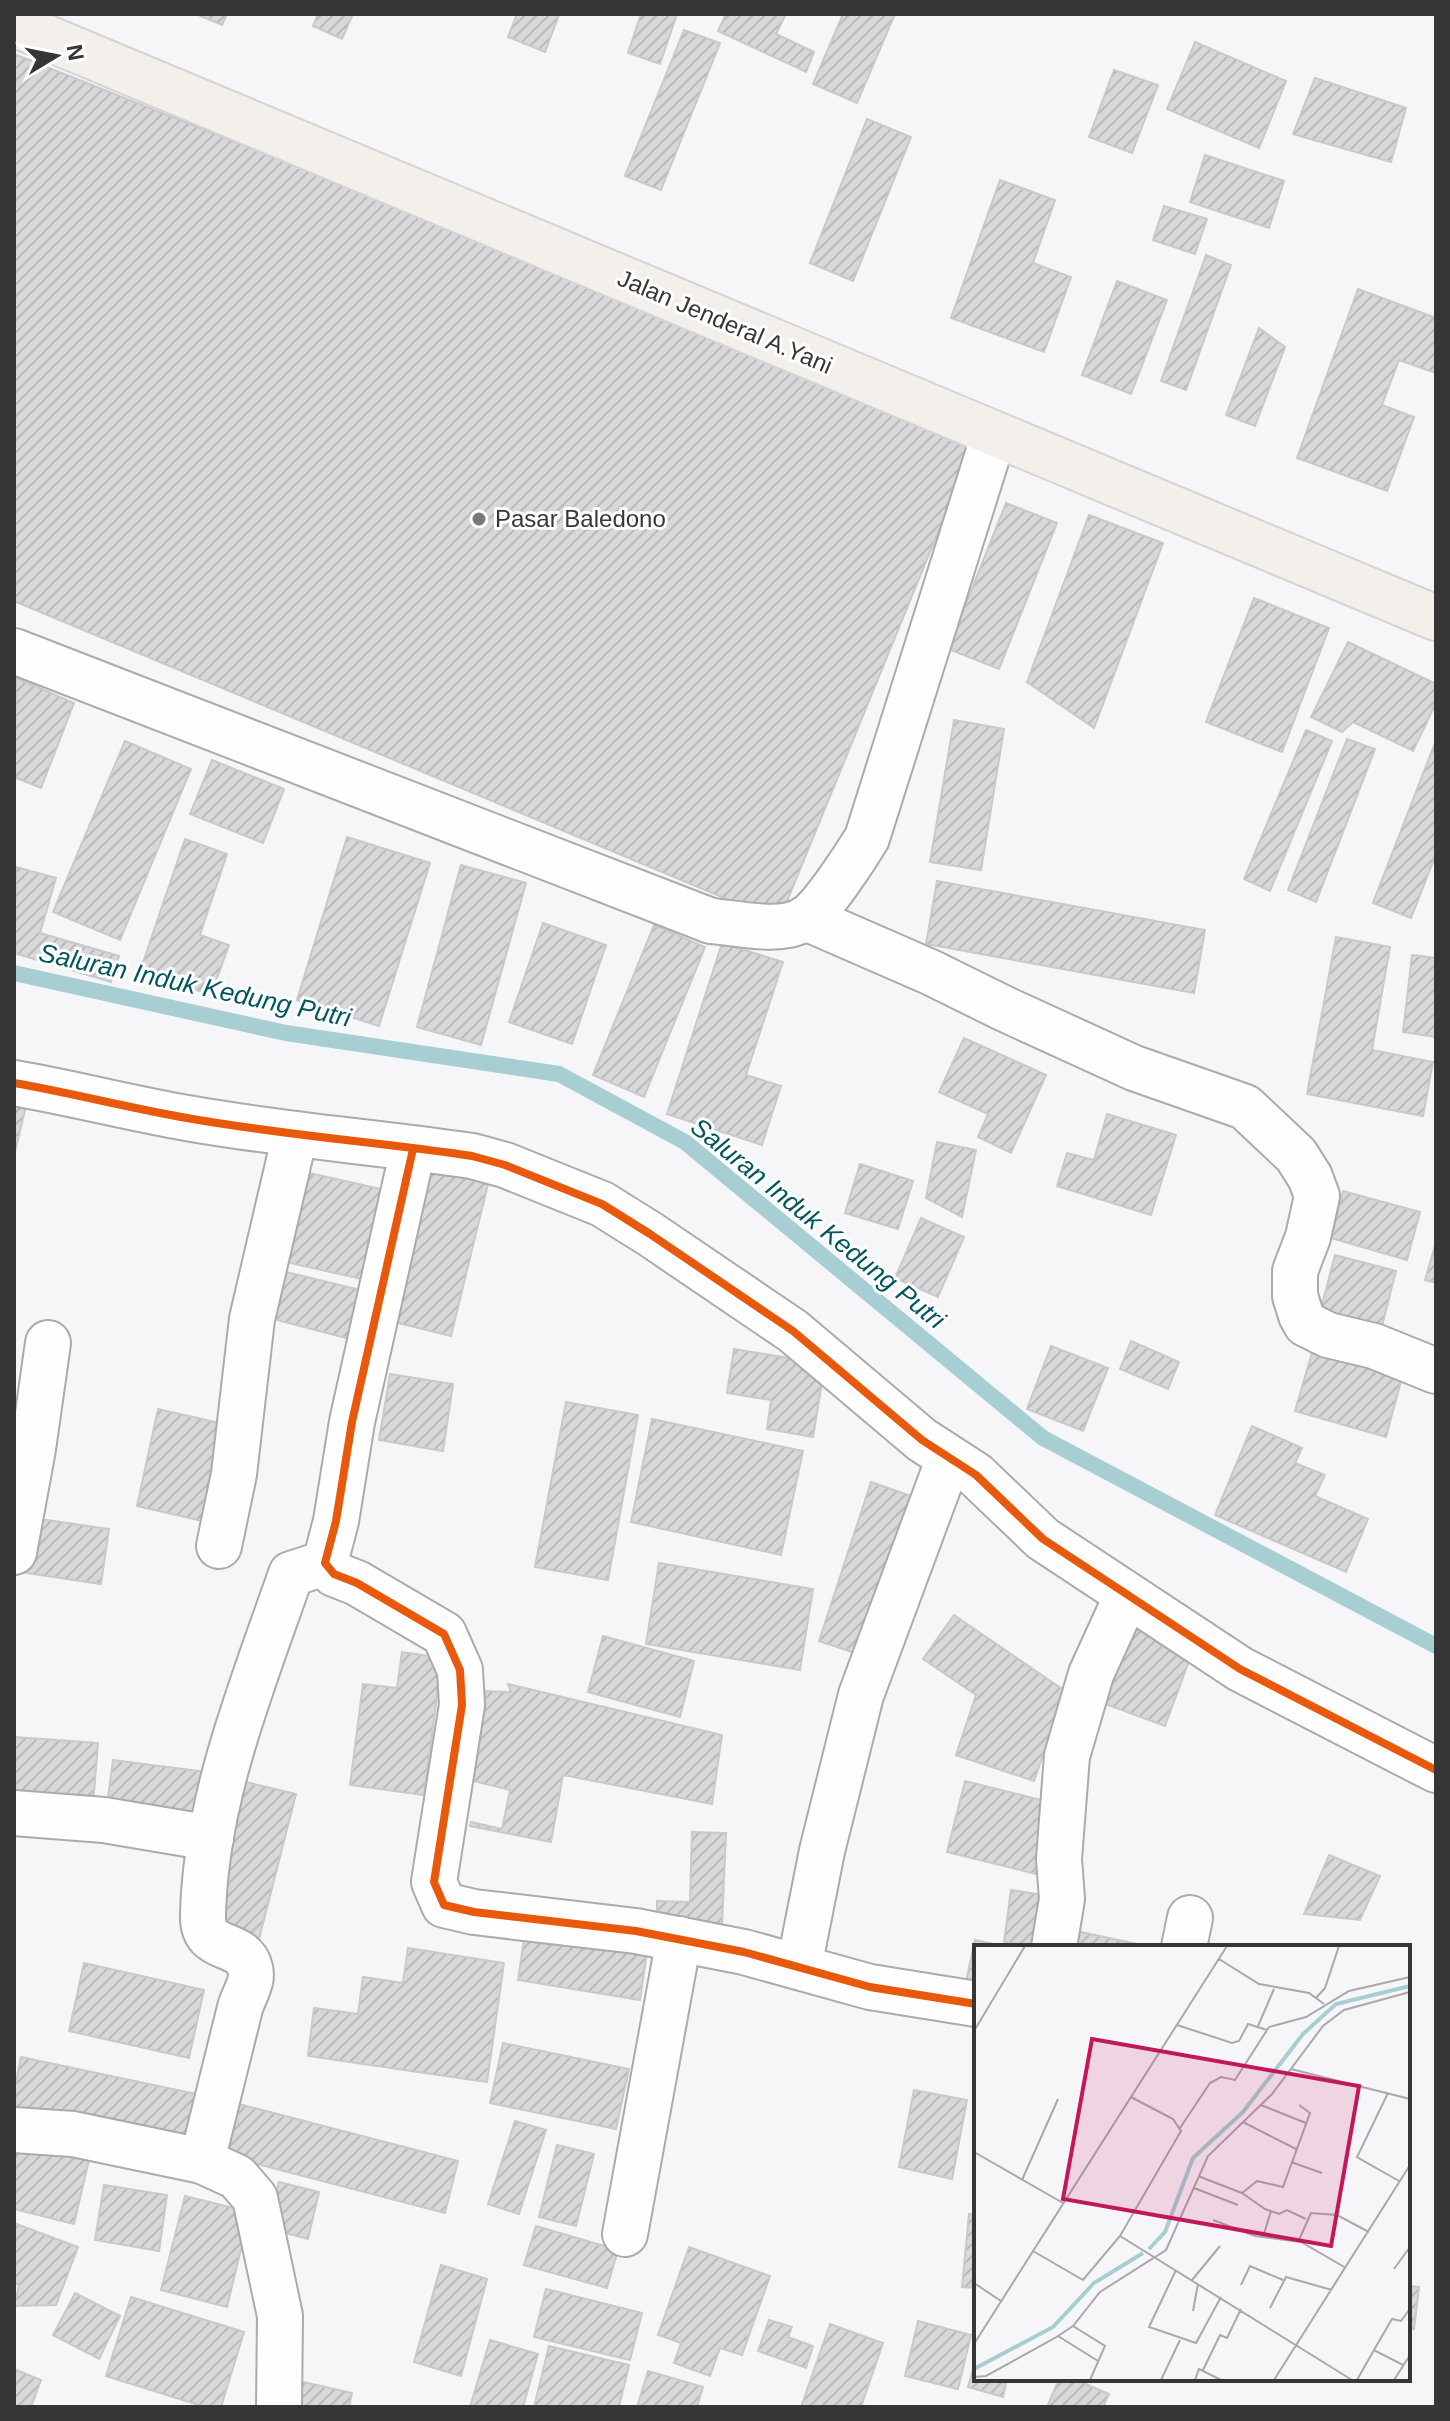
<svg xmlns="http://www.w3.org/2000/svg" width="1450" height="2421" viewBox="0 0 1450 2421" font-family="Arial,sans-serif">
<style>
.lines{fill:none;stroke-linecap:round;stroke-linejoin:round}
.stream{stroke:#a7ced2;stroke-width:16}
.building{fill:url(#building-hatch);stroke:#c9c9cb;stroke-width:2}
.street-casing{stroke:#ababad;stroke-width:48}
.primary-casing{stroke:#d4d4d5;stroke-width:48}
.street{stroke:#fefefe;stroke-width:44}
.primary{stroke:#f3efea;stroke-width:44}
.cycleway-casing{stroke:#fff;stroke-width:13}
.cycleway{stroke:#e8590c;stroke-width:8}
.poi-dot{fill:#79797b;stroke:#fff;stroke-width:3}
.labels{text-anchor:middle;stroke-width:6;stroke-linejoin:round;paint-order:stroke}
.street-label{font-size:24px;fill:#363637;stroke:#fff}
.poi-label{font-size:24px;fill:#363637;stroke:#fff;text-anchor:start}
.water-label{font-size:26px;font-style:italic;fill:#00565c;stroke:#fff}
.inset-river{fill:none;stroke:#a7ced2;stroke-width:4}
.inset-road{fill:none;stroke:#a9a9ab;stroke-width:2}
.view{fill:#c2185b;fill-opacity:0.15;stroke:#c2185b;stroke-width:4}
.inset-edge{fill:none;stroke:#363637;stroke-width:4}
</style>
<defs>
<pattern id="building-hatch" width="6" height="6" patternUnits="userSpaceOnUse" patternTransform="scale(2)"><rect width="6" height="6" fill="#d8d8da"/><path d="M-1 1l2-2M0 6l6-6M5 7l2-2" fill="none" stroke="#bababc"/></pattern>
</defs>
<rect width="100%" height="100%" fill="#f6f6f8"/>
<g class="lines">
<polyline class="stream" points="14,973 286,1033 559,1074 685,1142 1043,1438 1436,1646"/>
</g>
<g class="building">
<polygon points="196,14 227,14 222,25"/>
<polygon points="318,14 353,14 342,39 313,26"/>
<polygon points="517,14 559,15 545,52 508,37"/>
<polygon points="641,14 677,14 660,64 628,53"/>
<polygon points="726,14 786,14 776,34 814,52 806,72 718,31"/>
<polygon points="843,14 895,14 857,103 813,84"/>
<polygon points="684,30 720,43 661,190 625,176"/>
<polygon points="1195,42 1286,81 1259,148 1167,109"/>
<polygon points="14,54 977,437 779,921 14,601"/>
<polygon points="1114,70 1158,85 1132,153 1089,137"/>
<polygon points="1315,78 1406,108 1391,162 1293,134"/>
<polygon points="867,119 911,137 853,281 810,263"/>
<polygon points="1205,155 1284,181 1269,228 1190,202"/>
<polygon points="1000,180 1055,200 1033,263 1071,277 1044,352 951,318"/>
<polygon points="1164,206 1207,219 1195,254 1153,240"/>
<polygon points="1206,255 1231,265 1186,390 1161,381"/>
<polygon points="1117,281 1167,300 1131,394 1082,375"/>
<polygon points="1358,289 1436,318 1436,373 1399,360 1382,405 1414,417 1387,491 1297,458"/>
<polygon points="1259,328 1285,347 1255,426 1226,415"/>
<polygon points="1006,503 1057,523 999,669 948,649"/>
<polygon points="1089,515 1163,543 1094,728 1027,682"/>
<polygon points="1254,598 1329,628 1282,752 1206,722"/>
<polygon points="1348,642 1436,684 1436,703 1413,751 1353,722 1342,732 1311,717"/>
<polygon points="16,678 74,703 41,788 14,777"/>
<polygon points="954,720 1004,729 981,870 930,862"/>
<polygon points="1306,730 1332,741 1270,891 1244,879"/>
<polygon points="1347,739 1375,749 1316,902 1288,890"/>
<polygon points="1436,740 1436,854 1411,918 1373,903"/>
<polygon points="125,741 191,769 120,940 53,912"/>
<polygon points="212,760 284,789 263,843 190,814"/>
<polygon points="347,837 430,863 379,1026 297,1000"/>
<polygon points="185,839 227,854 200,935 229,945 211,995 140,971"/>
<polygon points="461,865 526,883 481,1045 417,1027"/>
<polygon points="16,867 56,878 40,933 119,956 111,982 14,953"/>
<polygon points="937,881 1205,930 1194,993 926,944"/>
<polygon points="543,923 606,945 572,1044 509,1022"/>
<polygon points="654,925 705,947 644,1097 593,1075"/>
<polygon points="1336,937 1390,947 1372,1050 1433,1062 1423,1116 1307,1094"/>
<polygon points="722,943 783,962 746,1075 781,1086 762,1145 667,1114"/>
<polygon points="1412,955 1436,958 1436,1037 1403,1032"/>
<polygon points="964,1038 1046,1075 1011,1153 978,1137 988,1114 939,1092"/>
<polygon points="14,1103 26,1106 14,1156"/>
<polygon points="1107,1114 1176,1135 1151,1215 1057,1186 1067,1153 1094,1160"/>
<polygon points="937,1142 976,1150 962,1217 926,1198"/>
<polygon points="428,1164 489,1180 451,1336 390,1321"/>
<polygon points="860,1164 913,1181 898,1229 845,1213"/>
<polygon points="296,1170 394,1192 375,1282 277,1260"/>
<polygon points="1343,1191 1420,1212 1407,1260 1331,1238"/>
<polygon points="921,1218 964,1237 938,1297 895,1278"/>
<polygon points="1436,1242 1436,1283 1425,1280"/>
<polygon points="1335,1255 1396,1271 1381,1330 1320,1312"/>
<polygon points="278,1270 373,1293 361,1342 266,1317"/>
<polygon points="1131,1341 1179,1362 1168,1389 1120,1369"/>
<polygon points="1051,1346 1108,1368 1083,1431 1027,1409"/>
<polygon points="734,1349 825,1364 813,1437 767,1429 771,1400 727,1393"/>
<polygon points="1313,1349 1403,1374 1386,1437 1295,1411"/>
<polygon points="390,1374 453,1384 443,1451 379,1440"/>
<polygon points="566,1402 638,1415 608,1580 535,1567"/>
<polygon points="158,1409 228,1425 207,1522 137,1506"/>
<polygon points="652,1419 803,1451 781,1555 631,1522"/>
<polygon points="1252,1426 1302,1448 1295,1463 1325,1475 1315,1496 1368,1519 1346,1572 1215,1515"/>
<polygon points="871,1482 920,1499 867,1657 819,1641"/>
<polygon points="33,1518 109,1529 101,1584 26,1573"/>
<polygon points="659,1563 813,1589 800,1670 646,1644"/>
<polygon points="954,1615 1065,1691 1034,1781 956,1755 976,1695 923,1659"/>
<polygon points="1134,1623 1195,1645 1165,1726 1105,1704"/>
<polygon points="603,1636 694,1661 680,1717 588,1692"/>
<polygon points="402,1652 442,1658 424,1795 350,1785 363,1684 397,1688"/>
<polygon points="508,1684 722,1735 712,1804 563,1775 551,1842 470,1826 471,1822 502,1829 510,1790 466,1779 481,1691 511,1692"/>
<polygon points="14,1737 98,1743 93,1805 14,1798"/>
<polygon points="113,1760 207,1772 201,1823 106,1812"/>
<polygon points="965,1781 1053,1803 1036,1874 947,1852"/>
<polygon points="246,1782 296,1794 258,1943 209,1931"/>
<polygon points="692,1832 726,1833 722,1925 657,1923 657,1901 690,1902"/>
<polygon points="1329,1855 1380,1876 1360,1920 1304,1914"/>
<polygon points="1011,1890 1051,1896 1038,1947 1004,1942"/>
<polygon points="1071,1930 1152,1947 1068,1947"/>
<polygon points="525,1933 647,1952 640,2000 518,1980"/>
<polygon points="975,1940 1008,1947 976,1947 976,1994 964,1991"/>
<polygon points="408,1948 504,1963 487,2082 308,2056 314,2008 358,2014 363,1977 403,1983"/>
<polygon points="84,1963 204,1990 189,2058 69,2031"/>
<polygon points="503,2043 629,2069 616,2129 490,2103"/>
<polygon points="21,2057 201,2095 189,2151 14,2113 14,2091"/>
<polygon points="914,2090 967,2100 952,2179 899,2167"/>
<polygon points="239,2104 458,2161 445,2213 226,2156"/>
<polygon points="515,2121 546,2130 519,2214 488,2204"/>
<polygon points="14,2142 89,2160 74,2224 14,2209"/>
<polygon points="557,2145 594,2154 576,2226 539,2217"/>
<polygon points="279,2182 319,2192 308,2239 267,2228"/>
<polygon points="104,2185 167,2195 159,2251 95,2240"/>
<polygon points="185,2196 250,2212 227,2307 161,2290"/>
<polygon points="969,2214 976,2215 976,2288 962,2287"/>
<polygon points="14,2223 78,2247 56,2305 14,2306 19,2285 14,2283"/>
<polygon points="536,2226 618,2250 607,2288 524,2265"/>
<polygon points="689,2247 770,2276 742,2355 720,2348 710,2376 674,2363 681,2343 658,2335"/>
<polygon points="441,2265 487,2279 461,2376 414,2362"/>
<polygon points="1408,2286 1419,2287 1414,2329 1408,2328"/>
<polygon points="546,2289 642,2313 630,2360 534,2337"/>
<polygon points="75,2293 120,2316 99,2359 53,2335"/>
<polygon points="131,2297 244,2332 221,2407 205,2407 106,2376"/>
<polygon points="769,2320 792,2327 788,2337 813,2346 806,2368 758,2351"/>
<polygon points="918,2321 971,2335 958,2389 905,2376"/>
<polygon points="830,2324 883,2343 861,2407 801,2407"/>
<polygon points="490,2340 538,2354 523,2407 470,2407"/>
<polygon points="549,2346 629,2365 619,2407 534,2407"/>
<polygon points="976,2359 976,2379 1007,2379 1003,2397 968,2387"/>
<polygon points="14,2369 41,2380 31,2407 14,2407"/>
<polygon points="648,2371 703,2387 697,2407 637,2407"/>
<polygon points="1059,2379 1074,2379 1109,2394 1103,2407 1047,2407"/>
<polygon points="299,2381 352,2393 349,2407 293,2407"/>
</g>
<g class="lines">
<defs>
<g id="street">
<path d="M14 651 711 921C739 923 780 934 805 919 822 909 856 856 867 838L994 435"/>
<polyline points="806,918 930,972 1005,1009 1134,1068 1245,1107 1296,1155 1310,1177 1317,1196 1308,1237 1295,1271 1295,1296 1301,1315 1306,1324 1328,1335 1374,1346 1436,1371"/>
<path d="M14 1083C72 1093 129 1108 187 1118 282 1135 377 1142 472 1156L505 1165 602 1204 650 1234 793 1331 922 1440 976 1475 1043 1539 1240 1669 1436 1770"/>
<polyline points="413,1149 352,1422 336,1521 325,1563 334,1574 357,1583 444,1634 460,1670 462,1705 434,1882 444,1905 474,1912 636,1931 744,1952 870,1987 976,2004"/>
<polyline points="219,1546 234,1474 252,1319 295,1135"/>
<polyline points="14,1552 33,1449 48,1343"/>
<polyline points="14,1813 104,1820 211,1838"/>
<polyline points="1054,1947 1062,1899 1059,1859 1067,1756 1091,1674 1127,1595"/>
<polyline points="1184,1947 1190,1918"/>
<polyline points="799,1967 822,1851 861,1695 949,1458"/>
<polyline points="14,2130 73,2134 202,2161 237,2177 255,2198 280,2316 279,2407"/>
<path d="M202 2161C215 2110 227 2059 240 2008 244 1994 254 1982 250 1968 242 1938 201 1955 203 1914 206 1796 253 1684 291 1574L325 1563"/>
<polyline points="625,2234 679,1939"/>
</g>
<polyline id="primary" points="14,24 1436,618"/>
</defs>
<use href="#street" class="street-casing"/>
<use href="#primary" class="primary-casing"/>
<use href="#street" class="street"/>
<use href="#primary" class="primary"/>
<defs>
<g id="cycleway">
<path d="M14 1083C72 1093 129 1108 187 1118 282 1135 377 1142 472 1156L505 1165 602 1204 650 1234 793 1331 922 1440 976 1475 1043 1539 1240 1669 1436 1770"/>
<polyline points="413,1149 352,1422 336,1521 325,1563 334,1574 357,1583 444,1634 460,1670 462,1705 434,1882 444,1905 474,1912 636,1931 744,1952 870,1987 976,2004"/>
</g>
</defs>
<use href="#cycleway" class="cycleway-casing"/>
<use href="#cycleway" class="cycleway"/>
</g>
<circle class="poi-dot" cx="479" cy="519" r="8"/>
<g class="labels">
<g class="street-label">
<text transform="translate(725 322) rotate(23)" y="8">Jalan Jenderal A.Yani</text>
</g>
<g class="poi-label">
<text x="495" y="527">Pasar Baledono</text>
</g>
<g class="water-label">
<text transform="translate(195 985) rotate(12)" y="9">Saluran Induk Kedung Putri</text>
<text transform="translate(818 1223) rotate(39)" y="9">Saluran Induk Kedung Putri</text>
</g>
</g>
<g transform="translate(974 1945)">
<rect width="436" height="436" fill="#f6f6f8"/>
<path class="inset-river" d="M175 304 191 287 219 213 269 167 329 89 362 59 436 41M0 424 79 382 120 338 169 308"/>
<path class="inset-road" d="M245 14 285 39 335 48 350 59M342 53 351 43 365 1M203 80 258 98 265 96 274 79 293 85M284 81 300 44M0 86 51 1M317 124 436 154M414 148 383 212 425 236M287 160 332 178M269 177 322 204M206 183 236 138 247 132 261 135 295 82 332 72 375 46 436 32M0 207 89 258M317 217 348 228M224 231 268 248 283 236 309 242 336 168 325 160M48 235 84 154M220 243 264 260M268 248 291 264 305 269 313 265 332 274M239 275 281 291 327 297 372 323M146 291 378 435M289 292 297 266M324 297 337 268 363 270 395 287M59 306 109 335 146 291 207 186 199 174 157 152M420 324 436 302M202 325 175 382 222 398 247 352M218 335 246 301M0 338 27 356M267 340 276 321 309 335M296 363 312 332 358 345M219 366 224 339M99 381 131 401 116 435M84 391 124 416M0 399 253 1M400 405 418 374 427 376 435 365M229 425 246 390 253 393 267 364M0 432 12 431 81 393 99 381 126 347 192 305 234 211 298 149 349 81 370 65 436 47M187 435 206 395M221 435 225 424 247 435M300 435 436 220M383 435 400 405 429 420M420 435 436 410"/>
<path class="view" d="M118 94 385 141 357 301 89 254Z"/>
<rect width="436" height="436" class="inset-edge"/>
</g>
<rect width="1450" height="2421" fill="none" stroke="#363637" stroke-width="32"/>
<g transform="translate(56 56) rotate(80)" stroke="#ffffff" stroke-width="6" paint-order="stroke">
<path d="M0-6L14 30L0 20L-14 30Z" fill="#363637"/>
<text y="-12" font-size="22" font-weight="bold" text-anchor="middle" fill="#363637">N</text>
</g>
</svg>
